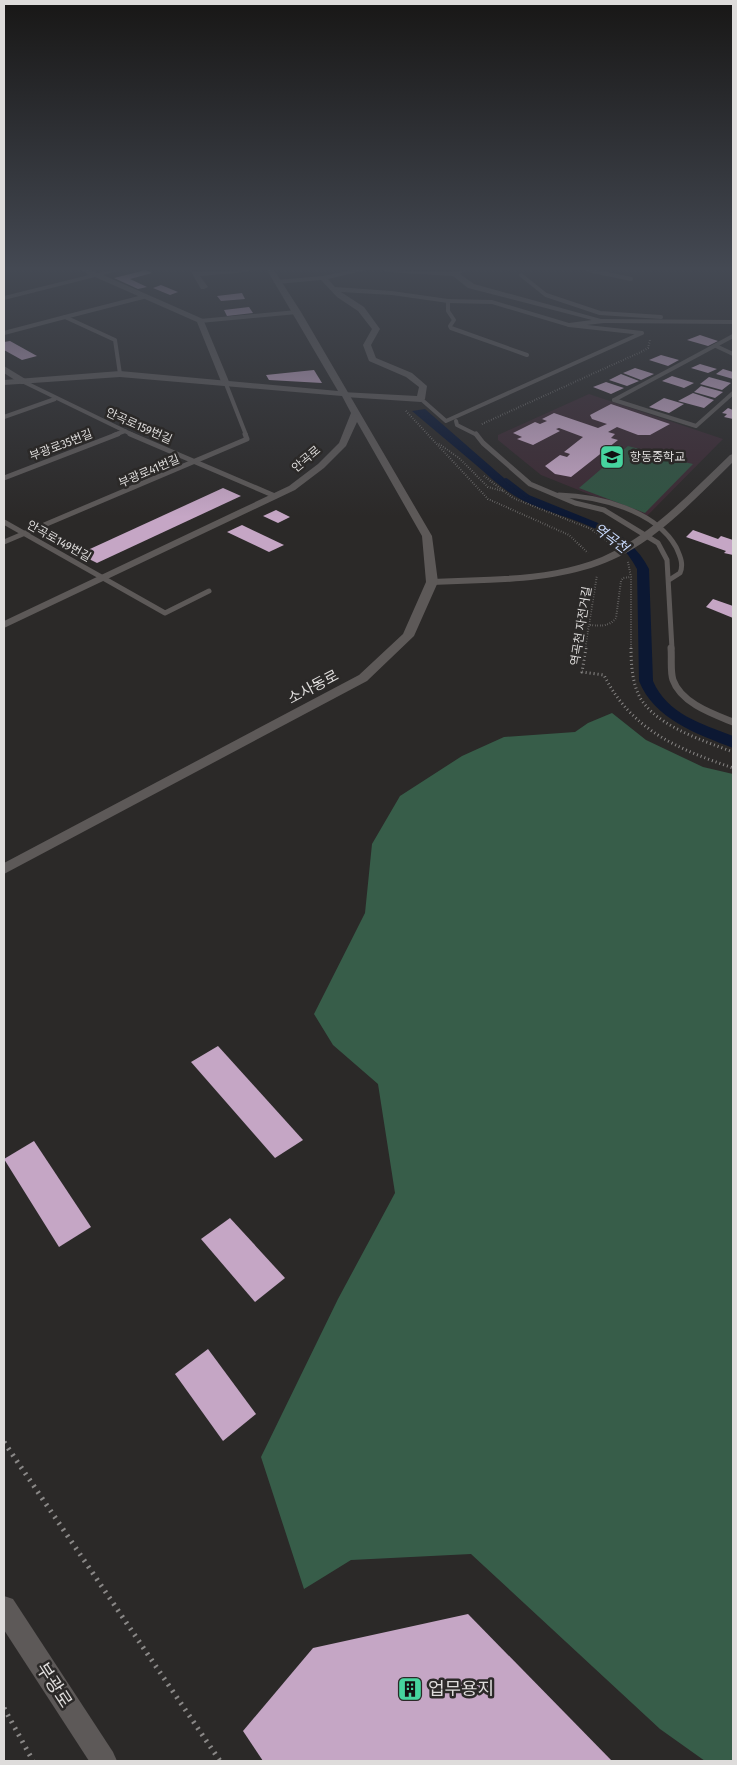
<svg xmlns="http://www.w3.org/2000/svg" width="737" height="1765" viewBox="0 0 737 1765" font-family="'Fira Sans Condensed','Noto Sans KR',sans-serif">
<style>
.education{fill:#3c2b34}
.green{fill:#315442}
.forest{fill:#375d49}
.water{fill:#0c1833}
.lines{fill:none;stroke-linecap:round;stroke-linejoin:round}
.stream{stroke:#0c1833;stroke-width:4}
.building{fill:#c5a6c5}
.path-far2{stroke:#8a8887;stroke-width:2;stroke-dasharray:0.5 2;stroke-linecap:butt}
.path-far1{stroke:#8a8887;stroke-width:3;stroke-dasharray:1 3;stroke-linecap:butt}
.path{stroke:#8a8887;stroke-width:5;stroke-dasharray:2 5.5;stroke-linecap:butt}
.service-far2{stroke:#5d5958;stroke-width:4}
.service-far1{stroke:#5d5958;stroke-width:5}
.service{stroke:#5d5958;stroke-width:7}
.minor{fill:#5d5958;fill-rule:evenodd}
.tertiary{fill:#5d5958;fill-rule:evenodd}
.labels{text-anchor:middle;stroke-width:5;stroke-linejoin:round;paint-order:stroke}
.far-street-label{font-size:12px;fill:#dedcdb;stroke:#2b2928}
.far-poi-label{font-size:12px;fill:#dedcdb;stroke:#2b2928;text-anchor:start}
.far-water-label{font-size:14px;font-style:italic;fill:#c7d8fa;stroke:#2b2928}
.street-label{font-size:15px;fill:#dedcdb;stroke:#2b2928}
.near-street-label{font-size:18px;fill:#dedcdb;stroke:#2b2928}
.near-poi-label{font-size:18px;fill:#dedcdb;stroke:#2b2928;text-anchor:start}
</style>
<rect width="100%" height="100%" fill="#2b2928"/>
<polygon class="education" points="589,394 723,439 646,517 541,475 498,440 498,435"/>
<polygon class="green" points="628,446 647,451 645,453 693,464 645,513 579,488"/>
<polygon class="forest" points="612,713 646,740 703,767 733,774 733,1761 705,1761 660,1729 471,1554 351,1560 304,1589 261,1457 338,1299 395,1193 378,1084 333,1045 314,1014 365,913 372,844 400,796 462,756 504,737 575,732 588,723"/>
<path class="water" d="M425 409 519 491 603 525C622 535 639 549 649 569L653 681C667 714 702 724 733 736V748C697 734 654 719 639 681L637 569C611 518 558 522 515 496 501 488 489 476 476 465 455 447 433 429 412 411Z"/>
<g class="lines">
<polyline class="stream" points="506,480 527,496"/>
</g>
<g class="building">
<polygon points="146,270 152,273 130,279 147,287 138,289 114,278"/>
<polygon points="161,285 178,292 170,295 153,288"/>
<polygon points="242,293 245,299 221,301 217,296"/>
<polygon points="249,307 253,313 227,316 224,310"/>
<polygon points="700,335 718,341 708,346 687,340"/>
<polygon points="10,341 37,356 22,360 4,350 4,342"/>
<polygon points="661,355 679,360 668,366 649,360"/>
<polygon points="700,364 717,369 708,373 691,368"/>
<polygon points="635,368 654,374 641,380 623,373"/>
<polygon points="723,369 733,372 733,379 716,374"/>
<polygon points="314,370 322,383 269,380 266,375"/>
<polygon points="621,374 639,381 627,386 609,380"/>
<polygon points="672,376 694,383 684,388 662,381"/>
<polygon points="709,377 731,383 722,390 700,384"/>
<polygon points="606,382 624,388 611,394 593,387"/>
<polygon points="701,386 723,392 715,398 694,392"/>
<polygon points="693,393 714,400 704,408 678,401"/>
<polygon points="664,398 684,404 669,413 649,407"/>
<polygon points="611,404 670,424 650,435 638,435 617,427 608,432 615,434 611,438 618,440 571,477 555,474 545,466 560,455 567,457 570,454 564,452 583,437 559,428 556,429 560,431 533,445 517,439 522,437 513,433 535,422 540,424 547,421 542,419 554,413 598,428 607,424 592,419 590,415"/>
<polygon points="728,408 733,410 733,419 724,417 727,414 722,413"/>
<polygon points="223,488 241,496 97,563 79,554"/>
<polygon points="276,510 290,517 278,523 263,516"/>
<polygon points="242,525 284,545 269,552 227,532"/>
<polygon points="693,530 718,539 721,536 733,540 733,555 724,553 726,551 686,537"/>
<polygon points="713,599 733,606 733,618 706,607"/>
<polygon points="218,1046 303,1140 275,1158 191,1062"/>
<polygon points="34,1141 91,1227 59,1247 4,1159"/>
<polygon points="230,1218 285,1278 255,1302 201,1239"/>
<polygon points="208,1349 256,1414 223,1441 175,1374"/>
<polygon points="468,1614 612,1761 263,1761 243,1731 313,1648"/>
</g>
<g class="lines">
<g class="path-far2">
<polyline points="406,411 488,499 569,535 588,553"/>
<polyline points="482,424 643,351 648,348 650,340"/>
<polyline points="439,444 459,458 488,487 503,491"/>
<polyline points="484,476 513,498 591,529 610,543"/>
<polyline points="628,562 631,577 631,649"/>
<path d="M590 625C600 626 609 627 616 618L621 581 623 578 631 577"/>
<polyline points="585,649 597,575"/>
</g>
<g class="path-far1">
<path d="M586 648 582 672 604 675C631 730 678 749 733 768"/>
<path d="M631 648C631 662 632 678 637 691 649 724 702 740 733 752"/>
</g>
<g class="path">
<polyline points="4,1442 220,1761"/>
<polyline points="4,1708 33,1761"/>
</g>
<g class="service-far2">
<polyline points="588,270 631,279"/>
<polyline points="521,275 546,295 600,313 661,317"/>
<polyline points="448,301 448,311 454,320 450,326 451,328 527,355"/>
<polyline points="65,317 143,297"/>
<polyline points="200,321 297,312"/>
<polyline points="4,333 65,317 115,340 120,374"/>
<polyline points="716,346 733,354"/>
<polyline points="24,382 133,435"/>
<polyline points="226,384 246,435"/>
<polyline points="421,399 446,421 642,333 569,325"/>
<polyline points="614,400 696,426 733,393"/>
<polyline points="614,400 733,336"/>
<polyline points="4,417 55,399"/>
<polyline points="456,421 457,425 477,435"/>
<polyline points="114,435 125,431"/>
</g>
<g class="service-far1">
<polyline points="130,434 275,496"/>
<polyline points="476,434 483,443 530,484 575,503 604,510 658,543 667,560 672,649"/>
<polyline points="4,478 118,434"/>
<path d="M559 495C598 496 655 510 676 547 680 556 684 564 680 573L669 580"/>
<polyline points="4,522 165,613 209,591"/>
<polyline points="4,542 247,439 245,434"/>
</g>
<path class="service" d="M671 648C672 658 670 671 673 680 681 703 713 714 733 722"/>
<g class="minor">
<polygon points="82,270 91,270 97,273 119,270 103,275 203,319 230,384 229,386 222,384 197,322 95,277 4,300 4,296 89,275"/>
<polygon points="190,270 198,272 250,270 247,272 200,276 208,287 204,289 201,289"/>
<polygon points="352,270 366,270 328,279 335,287 392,291 448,299 492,300 569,323 592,320 468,288 453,276 387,272 384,270 453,272 466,270 460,274 474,284 601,319 733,320 733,324 604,323 569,327 492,304 448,303 392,295 341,292 364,307 380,329 371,345 376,358 412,373 427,386 425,399 421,402 345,397 341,394 342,392 417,396 419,387 406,377 369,361 363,345 372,329 358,311 337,297 321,280 277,284 273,282 277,280 323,276"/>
<polygon points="4,366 27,380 27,384 21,384 4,373"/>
<path d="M733 454V462C700 494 667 530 626 553 568 585 496 582 432 585L426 582 432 579C488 576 549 579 602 557 652 535 691 492 730 455Z"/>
</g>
<g class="tertiary">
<polygon points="267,270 274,270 301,312 432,536 438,582 414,636 367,681 4,874 4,863 359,675 403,634 426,582 422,536 357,422 346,446 324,468 295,490 4,628 4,621 289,486 318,464 339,443 351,413 342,396 120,377 4,385 4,380 120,371 338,391"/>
<polygon points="4,1596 13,1599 113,1752 117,1761 89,1761 4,1630"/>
</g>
</g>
<linearGradient id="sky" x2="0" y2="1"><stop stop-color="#181716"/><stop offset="0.52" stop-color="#444953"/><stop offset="1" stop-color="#444953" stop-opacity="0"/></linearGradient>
<rect width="737" height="517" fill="url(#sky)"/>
<defs>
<symbol id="school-square" viewBox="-11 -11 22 22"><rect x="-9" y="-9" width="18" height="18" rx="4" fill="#46d49e" stroke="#2b2928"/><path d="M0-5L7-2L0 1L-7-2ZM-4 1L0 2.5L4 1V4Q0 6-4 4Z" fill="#111"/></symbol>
<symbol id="building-square" viewBox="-11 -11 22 22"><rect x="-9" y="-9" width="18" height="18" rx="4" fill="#46d49e" stroke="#2b2928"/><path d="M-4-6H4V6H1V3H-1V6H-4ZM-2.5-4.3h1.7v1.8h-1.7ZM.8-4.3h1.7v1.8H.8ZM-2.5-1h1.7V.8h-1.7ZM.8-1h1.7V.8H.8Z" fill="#111"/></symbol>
</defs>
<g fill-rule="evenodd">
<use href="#school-square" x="598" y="443" width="28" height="28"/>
<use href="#building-square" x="396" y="1675" width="28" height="28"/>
</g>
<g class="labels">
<g class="far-street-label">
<text transform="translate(139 426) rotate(24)" y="4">안곡로159번길</text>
<text transform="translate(61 445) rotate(-21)" y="4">부광로35번길</text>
<text transform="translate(306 459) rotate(-40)" y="4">안곡로</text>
<text transform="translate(149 471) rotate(-23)" y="4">부광로41번길</text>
<text transform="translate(59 541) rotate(29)" y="4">안곡로149번길</text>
<text transform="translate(581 626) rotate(-81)" y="4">역곡천 자전거길</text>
</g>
<g class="far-poi-label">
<text x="630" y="461">항동중학교</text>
</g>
<g class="far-water-label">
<text transform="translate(611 538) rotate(37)" y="5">역곡천</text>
</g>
<g class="street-label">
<text transform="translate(313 687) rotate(-28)" y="5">소사동로</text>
</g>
<g class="near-street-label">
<text transform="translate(54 1685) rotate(57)" y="6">부광로</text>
</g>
<g class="near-poi-label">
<text x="428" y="1695">업무용지</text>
</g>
</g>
<rect width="737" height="1765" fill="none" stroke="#dedcdb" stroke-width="10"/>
</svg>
